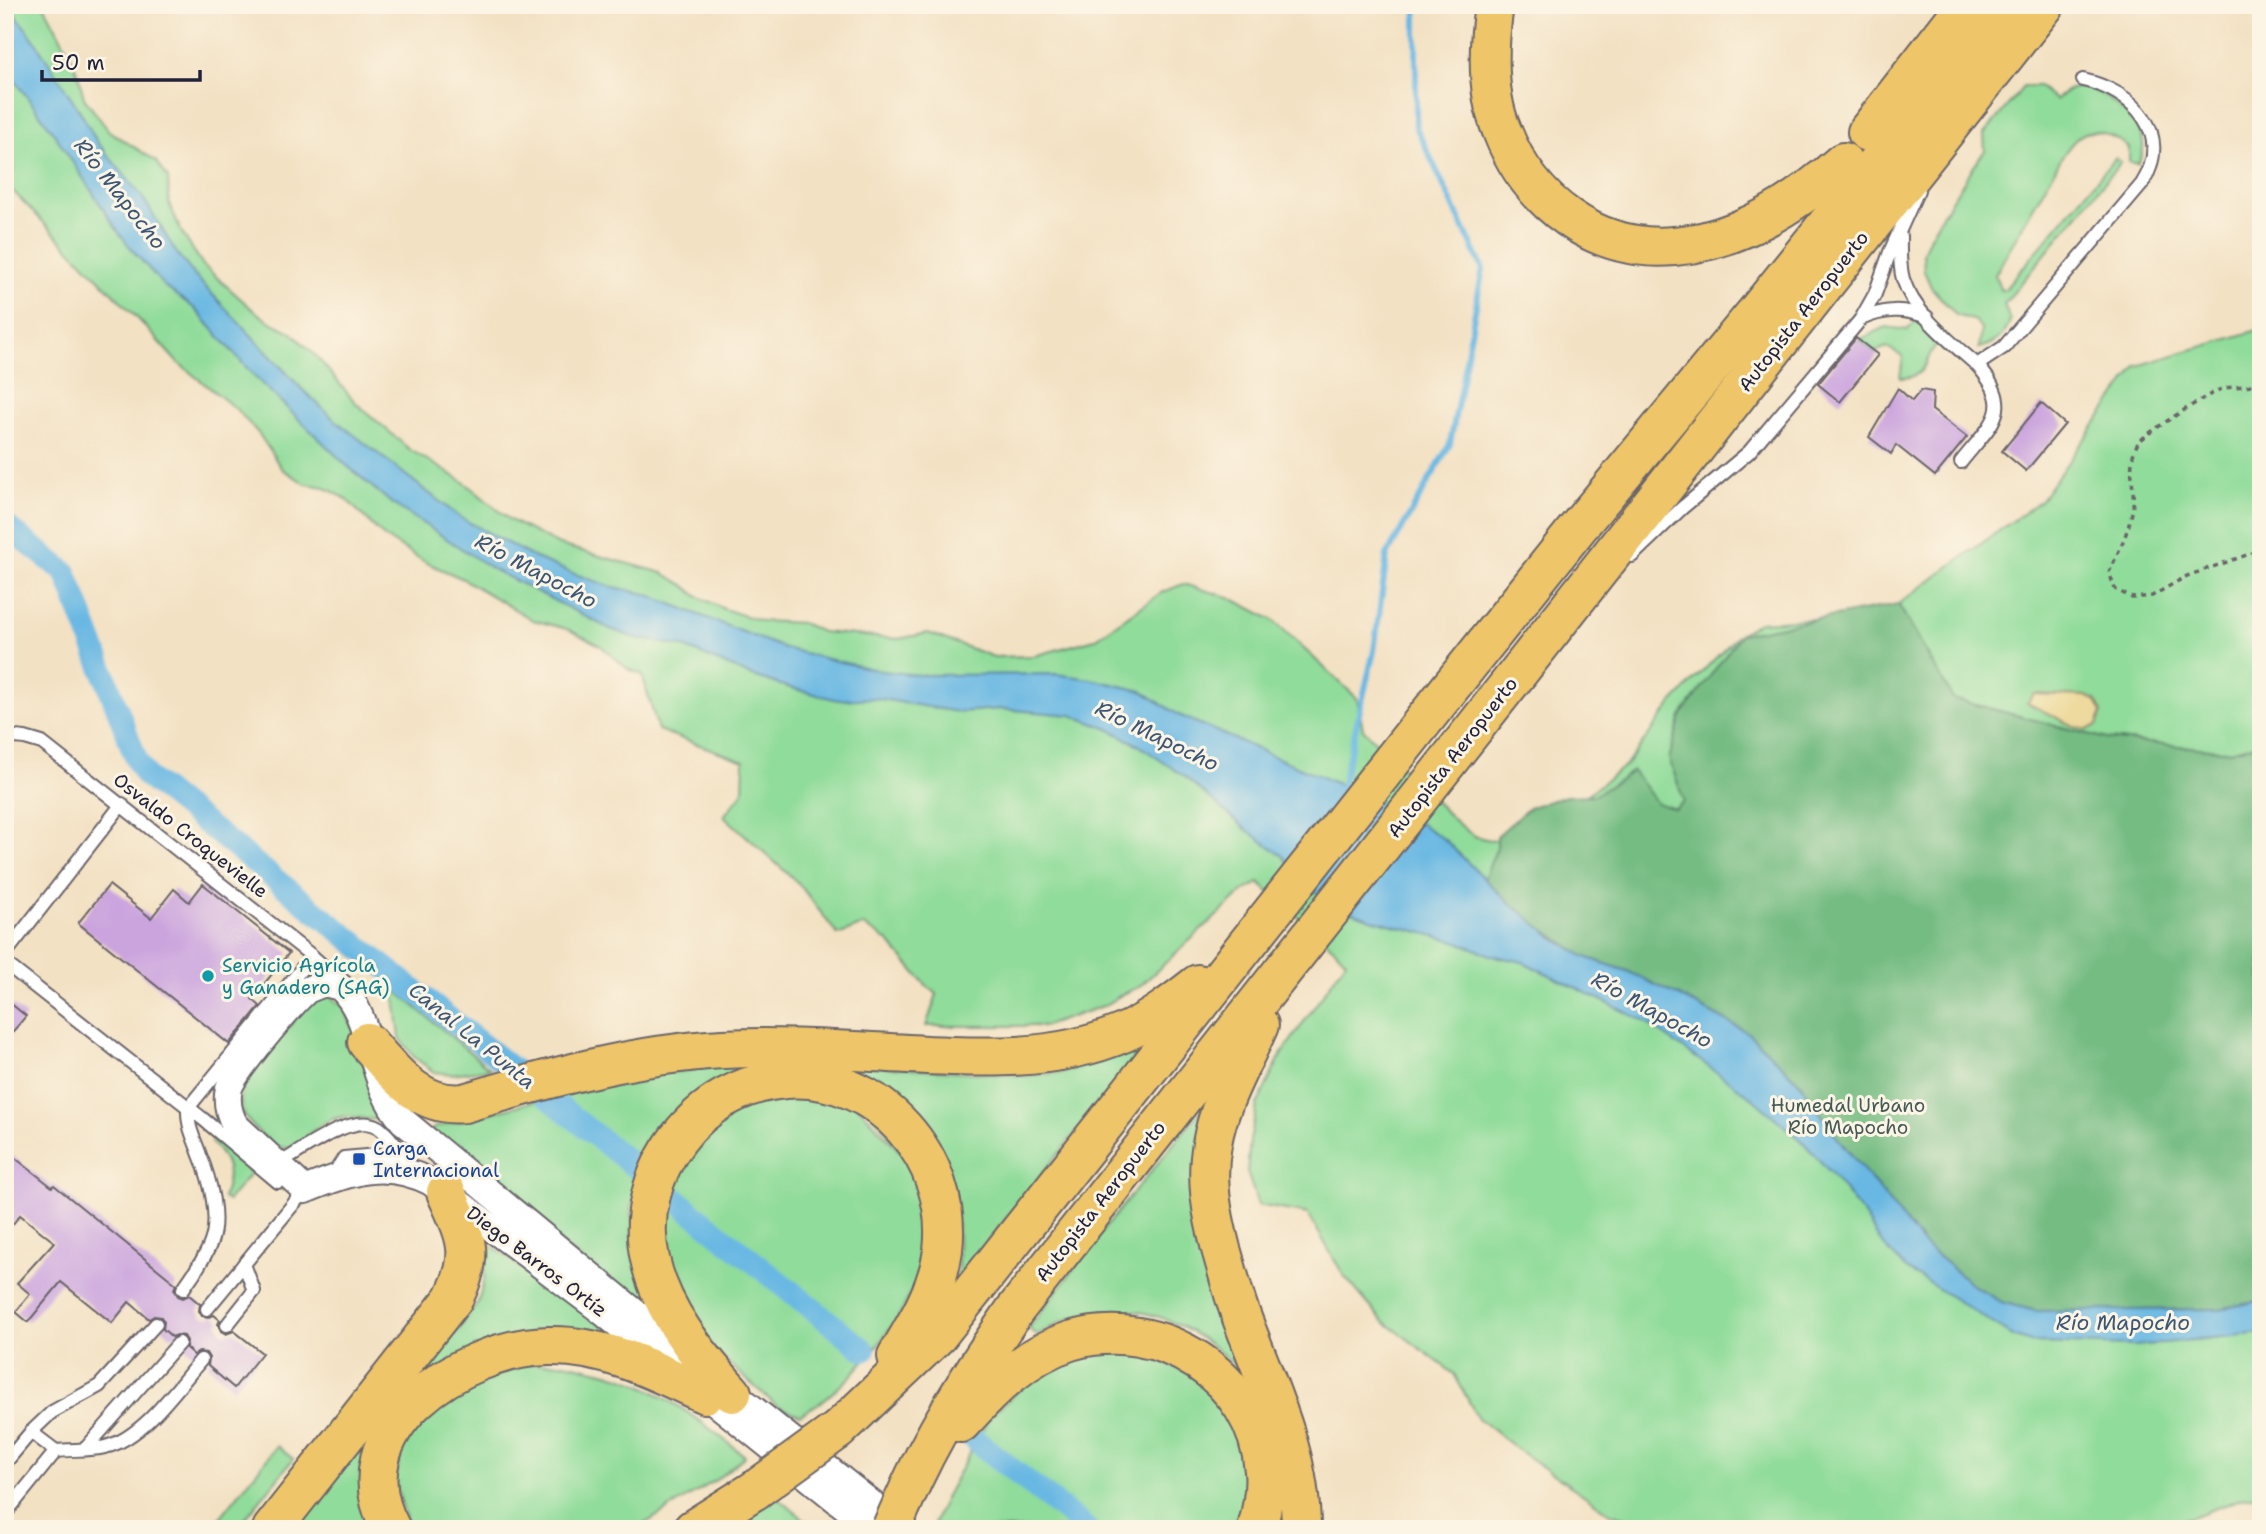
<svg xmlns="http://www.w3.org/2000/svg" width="2266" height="1534" viewBox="0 0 2266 1534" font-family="'Shantell Sans',sans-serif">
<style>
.green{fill:#90dc9a;stroke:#597f6a;stroke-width:2}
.forest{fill:#74bc82;stroke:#4b6f5e;stroke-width:2}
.sand{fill:#eeda9e;stroke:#887e6c;stroke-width:2}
.water{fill:#69b8e3;stroke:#466d8f;stroke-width:2}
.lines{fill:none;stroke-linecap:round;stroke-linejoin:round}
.stream{stroke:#69b8e3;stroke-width:6}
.canal{stroke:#69b8e3;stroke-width:23}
.building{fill:#cba4de}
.service-casing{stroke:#6b656b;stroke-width:16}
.minor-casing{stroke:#6b656b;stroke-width:30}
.trunk-casing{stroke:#6b656b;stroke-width:42}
.motorway-casing{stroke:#6b656b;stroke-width:42}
.path{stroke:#6b656b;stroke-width:3.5;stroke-dasharray:5 5;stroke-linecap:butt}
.service{stroke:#fff;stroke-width:12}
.minor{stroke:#fff;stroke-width:26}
.trunk{stroke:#eec569;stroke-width:38}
.motorway{stroke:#eec569;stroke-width:38}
.motorway-bridge-casing{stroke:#6b656b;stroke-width:42;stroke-linecap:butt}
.motorway-bridge{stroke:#eec569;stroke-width:38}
.culture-dot{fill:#0f9aa8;stroke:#fcf5e5;stroke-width:2.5}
.transit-dot{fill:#1a4fb4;stroke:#fcf5e5;stroke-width:2.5}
.labels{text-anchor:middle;stroke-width:6;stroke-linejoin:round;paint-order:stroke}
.street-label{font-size:19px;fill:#22223b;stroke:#fcf5e5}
.culture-label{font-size:19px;fill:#0d838f;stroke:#fcf5e5;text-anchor:start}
.park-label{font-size:19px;fill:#435a58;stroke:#fcf5e5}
.transit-label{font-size:19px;fill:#164399;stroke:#fcf5e5;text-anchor:start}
.water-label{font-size:21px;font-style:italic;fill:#3b5676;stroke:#fcf5e5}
</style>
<rect width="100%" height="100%" fill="#fcf5e5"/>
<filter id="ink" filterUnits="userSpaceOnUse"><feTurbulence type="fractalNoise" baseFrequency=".0143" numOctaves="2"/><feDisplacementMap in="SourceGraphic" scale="14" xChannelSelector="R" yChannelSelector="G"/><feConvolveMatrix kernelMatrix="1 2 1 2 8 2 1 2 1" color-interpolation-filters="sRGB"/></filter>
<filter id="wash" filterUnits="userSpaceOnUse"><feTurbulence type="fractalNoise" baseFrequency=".00686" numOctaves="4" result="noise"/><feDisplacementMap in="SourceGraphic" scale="28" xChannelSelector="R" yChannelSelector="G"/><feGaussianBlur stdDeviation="1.57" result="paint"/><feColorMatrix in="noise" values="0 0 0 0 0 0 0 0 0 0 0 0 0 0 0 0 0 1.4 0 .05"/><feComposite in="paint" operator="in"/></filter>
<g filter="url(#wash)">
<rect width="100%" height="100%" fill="#f3e1c3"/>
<g class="green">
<polygon points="5,5 44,5 68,51 78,74 84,98 109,131 156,161 168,178 169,203 182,233 203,265 251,308 267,320 291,332 316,356 356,403 409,449 464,482 510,520 559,545 663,573 684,585 697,596 724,609 761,621 802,623 822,632 898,639 928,633 994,657 1034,656 1095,639 1161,593 1183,584 1229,597 1273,620 1357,698 1363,729 1456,822 1474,836 1493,841 1583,798 1627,764 1674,701 1739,634 1760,622 1847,617 1947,688 1898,604 2040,501 2137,366 2261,329 2261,743 2230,751 2107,739 1981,706 2051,745 2261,778 2261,1494 2243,1498 2195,1516 2160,1526 2261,1518 2261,1529 1662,1529 1610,1513 1515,1448 1478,1418 1454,1374 1381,1319 1344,1276 1308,1214 1258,1205 1247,1172 1250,1141 1257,1105 1281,1055 1346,961 1336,950 1259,883 1245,890 1139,987 1123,994 1103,1006 1045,1026 926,1026 937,994 925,984 888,941 863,925 838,935 799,884 724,816 743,792 744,761 658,730 642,674 628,669 600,645 567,629 533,620 461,578 427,563 383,536 345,498 324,487 306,484 282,469 259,434 236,409 176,361 141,322 5,183"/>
<path d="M2024 86H2038L2056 100C2063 92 2074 85 2085 87 2104 91 2141 123 2143 143 2144 150 2141 158 2138 164L2129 162V148C2118 138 2095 125 2080 136 2065 147 2056 169 2046 185 2029 215 2011 245 1995 275L2001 290 2005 289 2115 158 2121 162 2004 304 2010 321C2004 337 1996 343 1979 348L1981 329 1976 321 1956 315 1931 287 1924 271 1923 253 1930 236 1950 202 1985 150 1984 134Z"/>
<path d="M1918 319 1938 342C1924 359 1927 379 1900 378L1903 357 1887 347 1874 352 1859 340 1886 327 1907 330Z"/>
<polygon points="394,989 490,1069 452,1074 434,1072 414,1057 400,1038"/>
<path d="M325 996 332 998 344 1007 386 1110 384 1117C371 1123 355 1115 341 1117 295 1126 301 1178 250 1123 239 1111 239 1097 245 1083L305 1007 310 1002Z"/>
<polygon points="1131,1046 1135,1059 958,1278 958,1225 833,1063 1023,1076 1065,1072 1100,1061"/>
<polygon points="749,1063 751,1071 684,1107 657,1134 641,1167 631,1211 662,1325 431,1137 433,1128 622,1078"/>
<polygon points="765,1093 855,1103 918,1171 927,1233 916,1282 902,1311 879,1344 849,1378 824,1400 800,1415 777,1406 746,1379 708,1344 673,1297 659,1201 710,1121"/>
<path d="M1202 1109 1252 1384C1206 1331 1143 1293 1071 1318 1059 1322 1048 1329 1037 1335L1029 1329 1033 1323 1106 1226Z"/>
<path d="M214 1138 254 1169 228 1201 223 1198C232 1172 229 1162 211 1142Z"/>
<polygon points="482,1239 611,1331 615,1342 413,1387 374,1529 293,1529 383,1417 460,1328 478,1302 485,1277"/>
<polygon points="1108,1352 1142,1353 1190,1373 1244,1431 1249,1529 940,1529 934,1523 947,1494 990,1416 1033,1378 1077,1356"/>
<path d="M565 1363C591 1369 618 1374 643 1386 680 1404 713 1431 745 1456L716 1480 636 1529H409L395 1482 401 1451 418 1421 485 1375 528 1364Z"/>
<polygon points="277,1446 293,1459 237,1529 211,1529"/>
<polygon points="777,1498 817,1529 728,1529"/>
</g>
<polygon class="forest" points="1898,604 1953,699 2107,739 2229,751 2261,743 2261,1301 2219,1309 2036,1311 2001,1302 1974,1286 1923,1244 1836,1136 1800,1083 1747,1032 1681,997 1627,971 1585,957 1528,919 1484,879 1497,847 1497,836 1530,807 1566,796 1595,795 1633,771 1657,803 1675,809 1684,801 1669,759 1681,716 1741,634"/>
<polygon class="sand" points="2034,694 2086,696 2095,700 2102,712 2097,725 2087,730 2075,727 2027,703"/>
<polygon class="water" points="5,5 8,5 33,38 81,113 97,142 143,198 176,252 195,276 301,388 335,420 461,518 531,556 572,573 609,586 646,594 784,648 823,658 882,671 919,675 1056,674 1091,679 1142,691 1179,715 1400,811 1444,839 1505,899 1557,940 1585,957 1627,971 1681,997 1747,1032 1800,1083 1836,1136 1923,1244 1974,1286 2001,1302 2036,1311 2219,1309 2261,1301 2261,1333 2135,1346 2033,1343 2013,1336 1905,1268 1882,1244 1863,1214 1830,1172 1801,1140 1746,1093 1644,1021 1523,962 1490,955 1458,942 1374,920 1339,907 1311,889 1283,856 1248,831 1185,777 1140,746 1109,729 1071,715 1002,709 958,712 875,698 838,700 787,687 747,674 684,647 632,637 608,628 494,570 390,502 345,464 254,376 194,308 164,286 135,253 119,233 53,132 5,67"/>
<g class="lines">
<polyline class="stream" points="1341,790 1374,651 1387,555 1450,444 1483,269 1416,127 1416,5"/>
<g class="canal">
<polyline points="5,525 66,573 137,761 146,776 864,1350"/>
<polyline points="974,1439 1087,1529"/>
</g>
</g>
<g id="blocks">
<g class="building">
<polygon points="1856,338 1878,355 1840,402 1818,384"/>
<polygon points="1898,388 1912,401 1921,390 1933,392 1932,410 1967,437 1935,476 1896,445 1891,454 1869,437"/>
<polygon points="2041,403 2065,424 2026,471 2002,451"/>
<polygon points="203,884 289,953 252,999 260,1006 229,1044 78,923 109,885 151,918 174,889 189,902"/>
<polygon points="5,999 26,1016 5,1041"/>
<polygon points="5,1150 52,1187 54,1185 176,1284 174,1289 178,1296 183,1298 189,1295 200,1304 199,1311 202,1316 209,1317 214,1315 220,1320 218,1324 221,1331 226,1334 234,1331 262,1353 234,1388 208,1366 209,1358 206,1353 199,1352 194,1355 186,1348 187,1341 184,1336 177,1335 172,1337 163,1329 164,1322 161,1317 154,1316 149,1319 129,1302 112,1323 61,1282 28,1322 16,1312 30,1294 17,1283 54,1242 20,1215 5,1234"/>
</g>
</g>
</g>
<g filter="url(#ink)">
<use href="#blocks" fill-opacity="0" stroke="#6b656b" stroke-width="2"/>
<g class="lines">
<defs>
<g id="service">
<path d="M1900 236C1900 251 1899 265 1903 279 1914 314 1951 342 1977 365L2004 347 2142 184C2174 133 2133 91 2083 80"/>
<path d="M1861 319C1884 309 1903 308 1927 317"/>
<path d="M1961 462C1991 424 2017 409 1977 365"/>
<polyline points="1632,556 1682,508 1749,452 1861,319 1875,294 1890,252 1918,190"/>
<polyline points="5,736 25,738 42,743 312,956 332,974 338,983"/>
<polyline points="5,954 122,804"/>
<polyline points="5,963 203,1119 278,1182"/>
<polyline points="188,1108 312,956"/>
<path d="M277 1165C301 1152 352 1111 378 1127 392 1137 403 1156 413 1170"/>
<polyline points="332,1177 344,1158 388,1154 402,1169"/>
<path d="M183 1289C193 1274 205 1259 211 1242 220 1217 210 1179 200 1155 194 1138 187 1126 188 1108"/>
<polyline points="207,1309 305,1190 301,1190"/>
<polyline points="227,1325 254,1291 244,1264"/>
<polyline points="31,1432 56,1451"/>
<polyline points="86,1448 179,1343"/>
<polyline points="5,1463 31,1432 52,1412 99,1386 156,1324"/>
<path d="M5 1514 56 1451C71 1449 89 1451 105 1447 142 1439 177 1388 201 1360"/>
</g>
<g id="minor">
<path d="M689 1357 403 1121C368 1083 374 1017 340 987L324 983 307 990C291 1004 235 1070 229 1088 226 1101 229 1114 235 1125L305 1190C350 1171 386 1159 431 1182L598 1308 873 1529"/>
<polyline points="718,1381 903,1529"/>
</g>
<path id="trunk" d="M272 1529 453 1299C477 1253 465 1235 446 1192"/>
<g id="motorway">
<path d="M1494 5C1488 46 1486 93 1502 131 1530 203 1596 253 1674 246 1738 241 1797 203 1843 162"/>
<polyline points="1867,132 1966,5"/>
<path d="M1259 1025C1242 1065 1219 1101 1212 1144 1205 1180 1212 1214 1221 1249 1227 1269 1232 1290 1239 1310 1265 1382 1301 1450 1301 1529"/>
<path d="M367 1042C394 1072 419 1108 464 1103 549 1078 634 1054 723 1049 785 1046 847 1051 908 1054 980 1058 1055 1062 1123 1033 1151 1021 1175 1002 1198 984"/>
<path d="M732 1393C698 1355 661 1311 650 1259 631 1173 698 1085 786 1079 879 1072 954 1159 943 1250 938 1289 917 1323 897 1356"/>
<path d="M961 1423C992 1389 1025 1355 1070 1341 1159 1314 1257 1377 1264 1471 1266 1491 1262 1510 1257 1529"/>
<polyline points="838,1430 938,1335 1425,719 1584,520 1759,309 2003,5"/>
<path d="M903 1502C932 1434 973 1371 1015 1310L2045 5"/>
<path d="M391 1529C336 1429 461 1348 548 1346 603 1344 656 1371 705 1394"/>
<polyline points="693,1529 755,1490"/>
</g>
</defs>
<use href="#service" class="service-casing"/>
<use href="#minor" class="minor-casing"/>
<use href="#trunk" class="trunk-casing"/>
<use href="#motorway" class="motorway-casing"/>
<path class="path" d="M2261 382C2247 388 2232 385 2219 390 2207 395 2144 434 2138 443 2126 463 2135 485 2133 506 2130 529 2119 551 2109 572L2115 589 2132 598 2152 596 2187 576 2261 550"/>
<use href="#service" class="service"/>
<use href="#minor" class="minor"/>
<use href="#trunk" class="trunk"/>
<use href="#motorway" class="motorway"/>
<defs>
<g id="motorway-bridge">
<polyline points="755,1490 838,1430"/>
<polyline points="891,1529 903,1502"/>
</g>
</defs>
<use href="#motorway-bridge" class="motorway-bridge-casing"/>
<use href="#motorway-bridge" class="motorway-bridge"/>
</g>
</g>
<circle class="culture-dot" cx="208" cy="976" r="7"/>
<rect class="transit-dot" x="352" y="1152" width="14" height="14" rx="3.5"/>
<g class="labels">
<g class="street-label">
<text transform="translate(1803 311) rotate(-52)" y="7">Autopista Aeropuerto</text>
<text transform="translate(1452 757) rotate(-52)" y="7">Autopista Aeropuerto</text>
<text transform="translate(191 835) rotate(38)" y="7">Osvaldo Croquevielle</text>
<text transform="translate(1100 1201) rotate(-52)" y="7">Autopista Aeropuerto</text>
<text transform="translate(537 1261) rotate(37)" y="7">Diego Barros Ortíz</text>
</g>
<g class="culture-label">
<text x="222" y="972">Servicio Agrícola<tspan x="222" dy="22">y Ganadero (SAG)</tspan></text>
</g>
<g class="park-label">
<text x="1848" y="1112">Humedal Urbano<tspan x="1848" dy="22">Río Mapocho</tspan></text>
</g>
<g class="transit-label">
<text x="373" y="1155">Carga<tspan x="373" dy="22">Internacional</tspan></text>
</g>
<g class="water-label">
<text transform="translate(120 194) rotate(52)" y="7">Río Mapocho</text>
<text transform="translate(536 571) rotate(28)" y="7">Río Mapocho</text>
<text transform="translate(1157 736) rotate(26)" y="7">Río Mapocho</text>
<text transform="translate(1652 1010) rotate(29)" y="7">Río Mapocho</text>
<text transform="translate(472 1036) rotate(39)" y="7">Canal La Punta</text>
<text x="2123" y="1330">Río Mapocho</text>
</g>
</g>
<rect width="2266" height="1534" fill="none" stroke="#fcf5e5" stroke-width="28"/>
<path d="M42 70v10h158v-10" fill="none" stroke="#22223b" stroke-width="3.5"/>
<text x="52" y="70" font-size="21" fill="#22223b" stroke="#fcf5e5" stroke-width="5" paint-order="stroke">50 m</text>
</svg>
